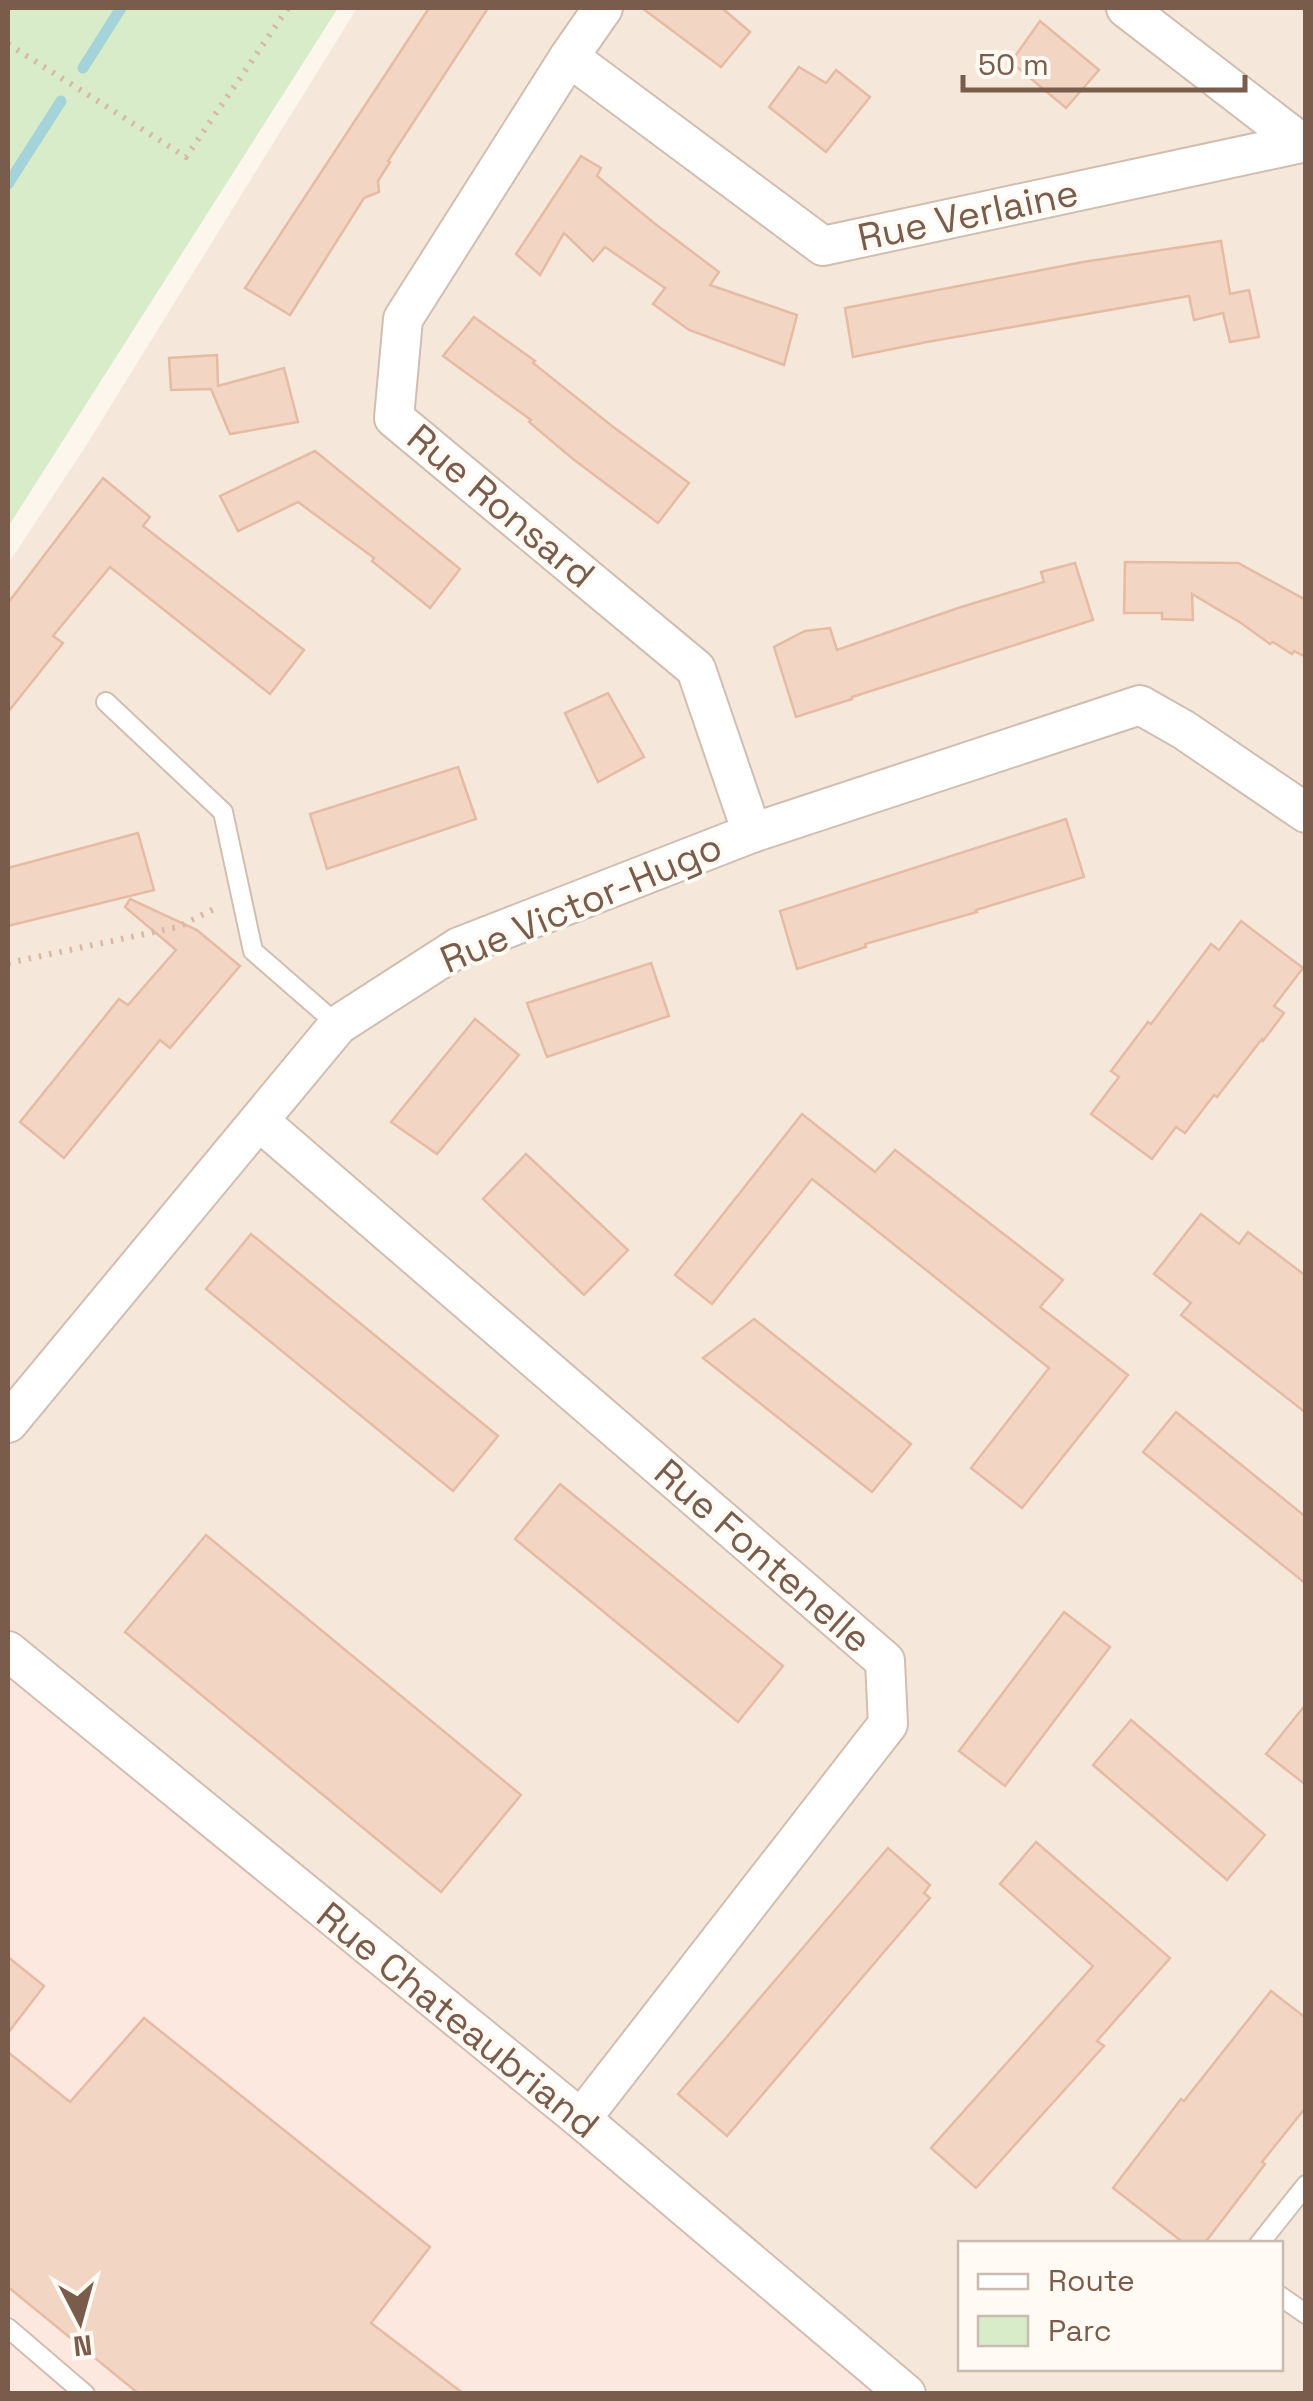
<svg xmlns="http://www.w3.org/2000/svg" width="1313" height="2401" viewBox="0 0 1313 2401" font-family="'Space Grotesk',sans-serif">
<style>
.residential{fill:#f5e8da;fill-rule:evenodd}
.commercial{fill:#fde8e0}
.green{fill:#d8ecc9}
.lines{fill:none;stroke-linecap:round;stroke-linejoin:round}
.stream{stroke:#a5d3da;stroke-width:11}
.building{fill:#f3d5c3;stroke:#e6bba3;stroke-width:2.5}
.service-casing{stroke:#d1beb0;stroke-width:22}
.minor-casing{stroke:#d1beb0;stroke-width:42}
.path{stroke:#d9b8a5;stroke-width:6;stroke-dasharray:2.5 8;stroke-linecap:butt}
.service{stroke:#fff;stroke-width:18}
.minor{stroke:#fff;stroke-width:38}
.labels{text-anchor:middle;stroke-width:8;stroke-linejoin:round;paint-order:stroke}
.street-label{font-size:38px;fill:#7a5c4d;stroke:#fffaf3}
</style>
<rect width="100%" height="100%" fill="#fdf6ec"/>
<path class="residential" d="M357 8H1305V2393H904L8 1668V564L82 452ZM961 2244H1280V2368H961Z"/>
<polygon class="commercial" points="8,1668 904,2393 8,2393"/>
<polygon class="green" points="8,8 338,8 8,527"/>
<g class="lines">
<g class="stream">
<polyline points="83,68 121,8"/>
<polyline points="8,184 61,101"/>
</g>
</g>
<g class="building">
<polygon points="429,8 488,8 388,161 390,162 378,181 379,192 364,198 290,315 245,288"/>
<polygon points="642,8 722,8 750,32 721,67"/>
<polygon points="1040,21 1099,70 1066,108 1011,62"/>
<polygon points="799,67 826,83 836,70 870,97 826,152 769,107"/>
<polygon points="581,156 601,168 597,176 654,223 719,272 710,285 797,315 784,365 689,330 653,304 665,288 605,247 593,261 564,233 540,275 516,254"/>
<polygon points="1221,241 1230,294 1249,290 1259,337 1230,342 1223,313 1194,320 1189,296 927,342 853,357 845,308 1083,262"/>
<polygon points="474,317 535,361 533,363 612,426 689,483 658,523 573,459 529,422 531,420 443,356"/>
<polygon points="217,355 218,386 284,368 298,422 230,434 211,389 171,390 169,358"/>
<polygon points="315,451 460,569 430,608 372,561 374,558 298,502 238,531 220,496"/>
<polygon points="103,478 150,517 143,526 304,650 270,694 110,567 53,636 63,643 8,712 8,603"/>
<polygon points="1125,562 1238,563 1306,600 1306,657 1294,651 1292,654 1273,642 1270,644 1241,623 1192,594 1193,620 1162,619 1162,613 1124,613"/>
<polygon points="1075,563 1093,620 852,697 852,699 796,717 774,647 805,631 830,628 837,650 958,608 1044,582 1041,572"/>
<polygon points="608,693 644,757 598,782 565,713"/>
<polygon points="458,767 476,819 327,869 310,814"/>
<polygon points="1066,819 1084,877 976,910 977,912 865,944 866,947 797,969 780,911"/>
<polygon points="138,833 154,890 8,926 8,868"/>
<polygon points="130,899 197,930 240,966 170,1048 160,1040 64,1158 20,1122 119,999 128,1005 176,950 125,907"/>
<polygon points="1241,921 1303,968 1274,1006 1284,1013 1263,1041 1262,1039 1217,1097 1214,1095 1185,1133 1176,1127 1152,1159 1091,1114 1119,1077 1111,1071 1148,1022 1151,1024 1211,944 1219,950"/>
<polygon points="651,963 669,1016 547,1057 527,1003"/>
<polygon points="475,1019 519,1055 437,1154 391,1122"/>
<polygon points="802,1114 875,1172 895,1150 1063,1280 1040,1307 1128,1375 1022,1508 971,1468 1049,1368 812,1179 712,1304 675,1275"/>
<polygon points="526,1154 628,1250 584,1295 483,1199"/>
<polygon points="1201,1214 1239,1244 1248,1232 1306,1276 1306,1413 1181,1315 1191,1303 1154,1274"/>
<polygon points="251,1234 498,1436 453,1491 206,1289"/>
<polygon points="754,1319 911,1444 872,1492 703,1358"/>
<polygon points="1176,1412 1306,1517 1306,1584 1143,1452"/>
<polygon points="560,1484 783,1666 738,1722 515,1539"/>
<polygon points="206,1535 521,1795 441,1892 125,1632"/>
<polygon points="1064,1612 1110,1647 1005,1786 959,1751"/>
<polygon points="1306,1704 1306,1785 1266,1754"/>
<polygon points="1131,1720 1265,1835 1227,1880 1093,1765"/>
<polygon points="1036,1842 1170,1958 1097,2041 1104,2046 976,2188 931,2148 1093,1966 1000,1884"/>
<polygon points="888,1848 930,1885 924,1893 930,1898 727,2136 678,2094"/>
<polygon points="8,1957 44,1986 8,2033"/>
<polygon points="1271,1991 1306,2018 1306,2107 1262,2162 1265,2164 1204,2244 1185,2244 1113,2188 1181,2099 1184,2101"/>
<polygon points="144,2018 430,2247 371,2323 464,2394 139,2394 8,2287 8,2052 70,2102"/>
</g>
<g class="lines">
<defs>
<g id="service">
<polyline points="106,702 223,812 253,951 338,1025"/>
<polyline points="1259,2244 1306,2185"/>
<polyline points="1280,2296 1306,2314"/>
<polyline points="8,2328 85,2394"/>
</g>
<g id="minor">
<polyline points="603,8 569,57 403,319 394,418 696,669 752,833"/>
<polyline points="1126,8 1300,142"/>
<polyline points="569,57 823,246 1306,142"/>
<polyline points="259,1121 885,1661 888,1724 581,2119"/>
<polyline points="8,1423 338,1025 459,947 752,833 1140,705 1184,730 1306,813"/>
<polyline points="8,1651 581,2119 906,2394"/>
</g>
</defs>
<use href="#service" class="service-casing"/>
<use href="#minor" class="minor-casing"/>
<g class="path">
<polyline points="8,44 186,157 288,8"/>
<polyline points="8,963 178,927 218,907"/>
</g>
<use href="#service" class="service"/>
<use href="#minor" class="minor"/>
</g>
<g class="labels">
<g class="street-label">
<text transform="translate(968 215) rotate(-12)" y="13">Rue Verlaine</text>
<text transform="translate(501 506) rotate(40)" y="13">Rue Ronsard</text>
<text transform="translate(581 903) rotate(-23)" y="13">Rue Victor-Hugo</text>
<text transform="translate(763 1556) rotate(41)" y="13">Rue Fontenelle</text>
<text transform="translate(458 2020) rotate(39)" y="13">Rue Chateaubriand</text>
</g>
</g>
<rect width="1313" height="2401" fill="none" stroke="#7a5c4d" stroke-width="20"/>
<rect x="958" y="2241" width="325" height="130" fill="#fffaf3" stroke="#cabbb1" stroke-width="2.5"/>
<rect x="978" y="2274" width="50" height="15" fill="#ffffff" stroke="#cabbb1" stroke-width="2.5"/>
<text x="1048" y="2291" font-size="30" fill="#7a5c4d">Route</text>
<rect x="978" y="2316" width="50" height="30" fill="#d8ecc9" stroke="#cabbb1" stroke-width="2.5"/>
<text x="1048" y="2341" font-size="30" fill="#7a5c4d">Parc</text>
<g transform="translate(80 2321) rotate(174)" stroke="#fffaf3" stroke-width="8" paint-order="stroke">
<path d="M0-8L18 38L0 25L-18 38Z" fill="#7a5c4d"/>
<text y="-15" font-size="28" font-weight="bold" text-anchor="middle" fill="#7a5c4d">N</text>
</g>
<path d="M963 75v15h282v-15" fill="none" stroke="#7a5c4d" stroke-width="5"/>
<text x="978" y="75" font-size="30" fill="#7a5c4d" stroke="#fffaf3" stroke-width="8" paint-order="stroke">50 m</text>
</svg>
